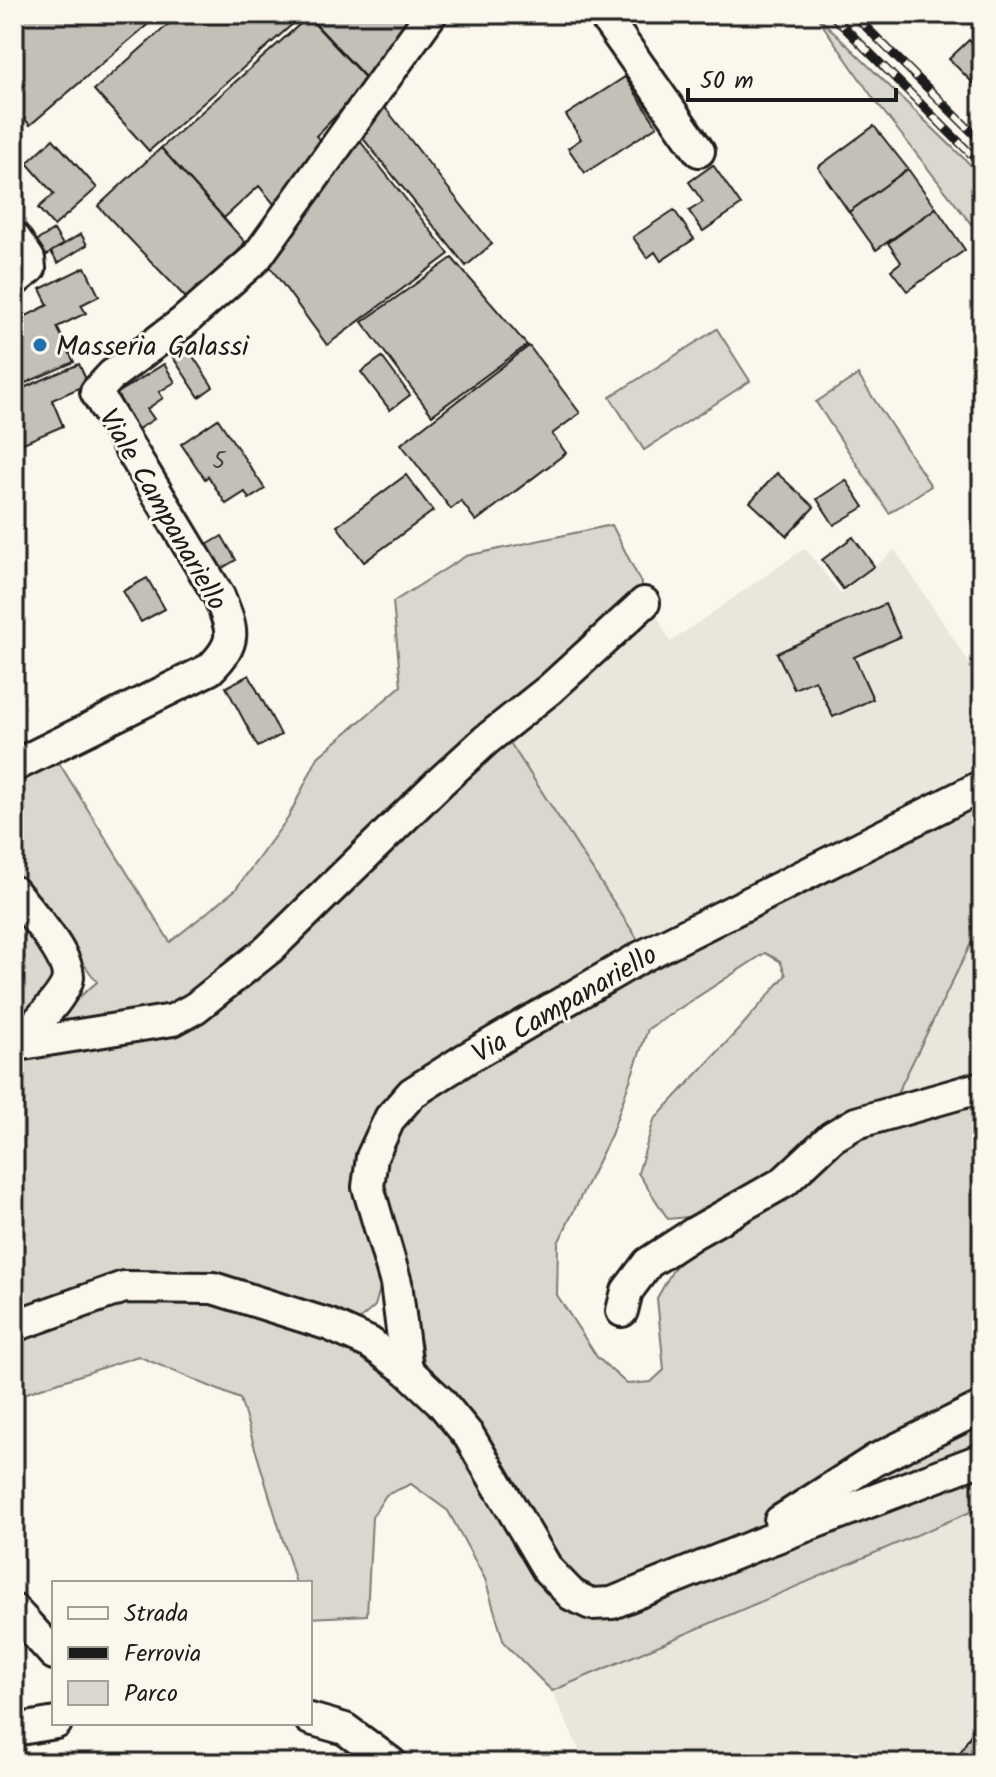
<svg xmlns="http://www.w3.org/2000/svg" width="996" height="1777" viewBox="0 0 996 1777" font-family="Kalam,sans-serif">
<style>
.built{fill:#eae6dc}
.green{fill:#dad7ce;stroke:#7b7a75;stroke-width:2}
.building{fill:#c3c0b8;stroke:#1c1c1c;stroke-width:2}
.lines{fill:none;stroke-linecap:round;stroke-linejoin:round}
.minor-casing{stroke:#1c1c1c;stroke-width:36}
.minor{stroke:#fbf7ec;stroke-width:30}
.rail-casing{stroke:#1c1c1c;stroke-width:9}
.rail{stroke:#fbf7ec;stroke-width:6;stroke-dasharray:18;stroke-linecap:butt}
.poi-dot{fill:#1f6fb2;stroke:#fbf7ec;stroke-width:3}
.labels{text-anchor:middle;stroke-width:6;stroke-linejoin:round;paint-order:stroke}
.number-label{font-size:24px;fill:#464543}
.poi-label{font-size:28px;fill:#1c1c1c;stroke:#fbf7ec;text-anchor:start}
.street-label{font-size:28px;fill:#1c1c1c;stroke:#fbf7ec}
</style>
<rect width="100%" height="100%" fill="#fbf7ec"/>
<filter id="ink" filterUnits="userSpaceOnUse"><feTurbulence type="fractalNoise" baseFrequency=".0125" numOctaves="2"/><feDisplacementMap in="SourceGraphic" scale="16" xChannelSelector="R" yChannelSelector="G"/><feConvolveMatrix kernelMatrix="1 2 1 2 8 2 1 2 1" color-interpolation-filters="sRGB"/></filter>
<g filter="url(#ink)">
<g class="built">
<polygon points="805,548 841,594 895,550 982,682 982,775 642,946 507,738 652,605 670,642"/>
<polygon points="982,921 982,1074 896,1096"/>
<polygon points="982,1507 982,1763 585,1763 552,1691"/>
</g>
<g class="green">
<polygon points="815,14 982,176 982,238 873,98"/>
<polygon points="717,329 750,381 644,450 610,397"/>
<polygon points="858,375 931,486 889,513 816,402"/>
<polygon points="612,525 646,593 229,968 182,1001 153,1012 51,1021 97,982 14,869 14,779 56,758 170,942 235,890 288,818 318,757 401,686 393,602 466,556"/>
<polygon points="507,738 642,946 435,1065 358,1154 353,1191 383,1278 375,1306 358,1321 198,1278 14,1313 14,1063 185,1032 277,953"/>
<polygon points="982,800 982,921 896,1096 831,1121 794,1160 720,1202 688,1217 668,1219 638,1173 654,1120 740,1028 786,975 780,961 765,953 648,1029 611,1135 558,1243 557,1295 597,1357 627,1384 651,1382 664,1370 657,1298 674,1268 709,1235 837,1142 982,1098 982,1400 888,1443 744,1536 616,1593 599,1590 566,1571 426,1372 421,1342 388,1217 381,1160 393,1127 419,1104 562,1012"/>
<polygon points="14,912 52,962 54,979 14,1031"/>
<polygon points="148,1296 238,1309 346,1347 412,1389 457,1437 588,1618 982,1467 982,1507 552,1691 504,1643 485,1579 448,1511 411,1484 386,1495 372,1517 367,1615 310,1618 310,1583 296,1583 240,1399 138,1356 14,1397 14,1336"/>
<polygon points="982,1416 982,1452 778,1530"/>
</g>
<g class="building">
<polygon points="14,14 160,14 30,125 14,107"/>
<polygon points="180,14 304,14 149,151 94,90"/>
<polygon points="306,14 411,14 367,79"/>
<polygon points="308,17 369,82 316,136 323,142 274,204 259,186 224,218 161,148"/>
<polygon points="969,40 982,54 982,74 973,83 949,59"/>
<polygon points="625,77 657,126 585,173 568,148 581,139 566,115"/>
<polygon points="383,105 492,244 466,266 361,136"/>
<polygon points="874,126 908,169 849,212 818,167"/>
<polygon points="53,139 97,188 54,226 38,208 54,194 27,163"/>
<polygon points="360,141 449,254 327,345 268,264"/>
<polygon points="161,148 245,242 228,265 188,300 98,206"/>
<polygon points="713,165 741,205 703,231 689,211 703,202 689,182"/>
<polygon points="908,169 936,208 876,250 849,212"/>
<polygon points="936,208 965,250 907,291 891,270 901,262 888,243"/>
<polygon points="674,210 694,239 661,261 655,252 647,258 633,237"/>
<polygon points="54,230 63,245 42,258 33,243"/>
<polygon points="81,234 87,245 58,263 51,252"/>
<polygon points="452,258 527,345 432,415 362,322"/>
<polygon points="85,267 99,296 81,305 86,313 57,327 74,362 14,388 14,322 48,305 40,289"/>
<polygon points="529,346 580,413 552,434 566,453 476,521 461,501 451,509 401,444"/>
<polygon points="187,347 213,387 199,397 172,356"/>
<polygon points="382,357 410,395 390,410 361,372"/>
<polygon points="79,364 88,384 52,400 63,426 14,447 14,392"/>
<polygon points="164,364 175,382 159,392 163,398 147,409 154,419 135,431 113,396"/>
<polygon points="218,419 265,489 249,499 245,492 226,504 208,476 205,479 181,444"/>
<polygon points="777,473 814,507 787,536 750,502"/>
<polygon points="406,475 433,511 364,562 337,526"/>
<polygon points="846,480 864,507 834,525 817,499"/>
<polygon points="222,536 236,560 219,570 205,546"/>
<polygon points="853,537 874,566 843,589 822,560"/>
<polygon points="147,578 165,609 141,622 123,591"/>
<polygon points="885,604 900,637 854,657 873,699 833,717 815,680 794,689 777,653"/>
<polygon points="249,675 281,735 258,747 226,687"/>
<polygon points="982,1715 982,1763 954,1763"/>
</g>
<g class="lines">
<defs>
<g id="minor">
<polyline points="603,14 699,151"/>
<polyline points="14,237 29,259 30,268 14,281"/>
<path d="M14 766 210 669C238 641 233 631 219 596L96 392 112 375 182 323 256 258 431 14"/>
<path d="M14 892C29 911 68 953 68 977 67 994 27 1033 14 1047"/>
<polyline points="16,1045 173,1020 195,1008 269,949 439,783 486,740 550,689 644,603"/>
<polyline points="622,1311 627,1291 648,1263 694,1233 784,1182 832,1137 856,1123 982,1087"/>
<polyline points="14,1326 124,1287 213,1288 330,1325 370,1343 407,1370 440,1401 469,1436 548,1570 572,1595 591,1604 612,1603 756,1545 982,1459"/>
<polyline points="407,1370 396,1283 368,1187 372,1157 390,1118 412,1093 467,1058 641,957 982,786"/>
<polyline points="780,1521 875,1460 982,1407"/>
<polyline points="14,1610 54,1654"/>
<polyline points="310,1719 345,1729 391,1763"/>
<polyline points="14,1730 56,1723"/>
</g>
</defs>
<use href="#minor" class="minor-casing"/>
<use href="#minor" class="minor"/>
<defs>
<g id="rail">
<polyline points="831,14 982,165"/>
<polyline points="853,14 982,142"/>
</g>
</defs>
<use href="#rail" class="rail-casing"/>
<use href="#rail" class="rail"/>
</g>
</g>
<circle class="poi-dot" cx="40" cy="345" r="8"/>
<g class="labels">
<g class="number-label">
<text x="219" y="468">5</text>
</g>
<g class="poi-label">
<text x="56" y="355">Masseria Galassi</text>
</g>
<g class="street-label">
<text transform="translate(164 509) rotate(60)" y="10">Viale Campanariello</text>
<text transform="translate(564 1003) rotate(-30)" y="10">Via Campanariello</text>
</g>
</g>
<rect width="996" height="1777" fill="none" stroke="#fbf7ec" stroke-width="48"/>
<rect x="24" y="24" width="948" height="1729" fill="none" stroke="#1c1c1c" stroke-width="3" filter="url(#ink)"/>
<rect x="52" y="1581" width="260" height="144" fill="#fbf7ec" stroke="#a29f99" stroke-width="2"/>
<rect x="68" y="1607" width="40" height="12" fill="#fbf7ec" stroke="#a29f99" stroke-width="2"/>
<text x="124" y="1621" font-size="24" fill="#1c1c1c">Strada</text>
<rect x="68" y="1647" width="40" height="12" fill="#1c1c1c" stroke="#a29f99" stroke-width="2"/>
<text x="124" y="1661" font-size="24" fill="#1c1c1c">Ferrovia</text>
<rect x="68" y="1681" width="40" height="24" fill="#dad7ce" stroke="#a29f99" stroke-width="2"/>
<text x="124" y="1701" font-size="24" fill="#1c1c1c">Parco</text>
<path d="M688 88v12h208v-12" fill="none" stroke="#1c1c1c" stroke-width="4"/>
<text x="700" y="88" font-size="24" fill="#1c1c1c" stroke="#fbf7ec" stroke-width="6" paint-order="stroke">50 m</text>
</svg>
